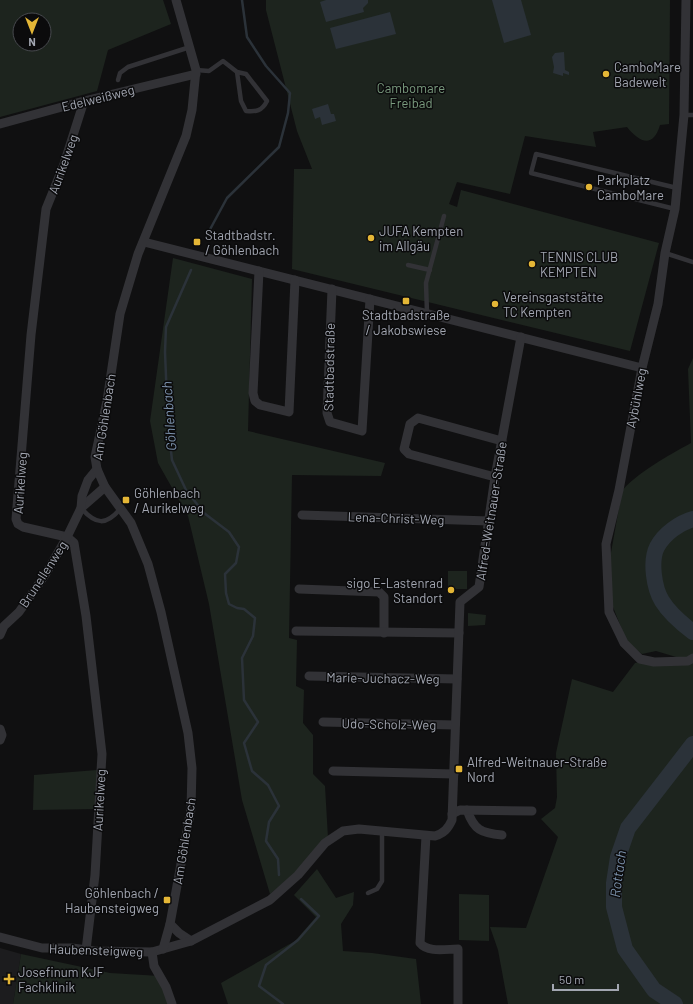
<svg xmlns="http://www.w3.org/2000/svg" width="693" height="1004" viewBox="0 0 693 1004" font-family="Barlow,sans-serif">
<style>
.built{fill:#1c1c1e}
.green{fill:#1d241e;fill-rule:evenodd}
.water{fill:#2b3239}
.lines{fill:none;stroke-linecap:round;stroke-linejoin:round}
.stream{stroke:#2b3239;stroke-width:2.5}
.river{stroke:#2b3239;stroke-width:16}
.lane{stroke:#323236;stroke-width:4.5}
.street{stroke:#323236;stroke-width:9}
.poi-dot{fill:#e4b636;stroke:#0b0b0c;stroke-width:1.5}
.labels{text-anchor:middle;stroke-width:3;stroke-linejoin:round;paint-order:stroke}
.poi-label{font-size:13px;fill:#a2a6b1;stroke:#0b0b0c;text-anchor:start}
.park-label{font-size:13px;fill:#7a9b7f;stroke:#0b0b0c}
.street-label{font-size:13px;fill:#a2a6b1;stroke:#0b0b0c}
.water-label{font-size:14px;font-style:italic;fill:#7b91ab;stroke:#0b0b0c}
</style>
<rect width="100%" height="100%" fill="#101011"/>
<polygon class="built" points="0,948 21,954 13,1004 0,1004"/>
<g class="green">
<path d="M0 0H163L171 24 108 50 97 91 0 117ZM20 20H44V44H20Z"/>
<path d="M266 0H670L669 124 660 125C653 149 639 142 627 127L593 132 596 147 525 136 510 194 457 182 449 204 457 207 461 190 659 243 630 351 292 269 294 169H312L297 131 266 10Z"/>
<polygon points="173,258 252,279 248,431 385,463 381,476 292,475 289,638 297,640 296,686 304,690 303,723 313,735 313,774 325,786 328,838 301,868 270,894 242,800 209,604 188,516 158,463 150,421"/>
<path d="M693 358V662L656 651 642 654 627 642 613 607 607 575 622 491C635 474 671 454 691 443L688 369Z"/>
<rect x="448" y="571" width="19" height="18"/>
<polygon points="468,613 486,615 485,625 468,626"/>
<polygon points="640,662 693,663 693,1004 508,1004 498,950 490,927 526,928 558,837 541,819 555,808 557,797 556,753 572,679 613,692 635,663"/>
<polygon points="97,770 96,809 33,810 34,775"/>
<polygon points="317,869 336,898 354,892 353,905 341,924 343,951 372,953 416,959 421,1004 228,1004 221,983 295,941 316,917 294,895"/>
<polygon points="459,894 489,895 489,941 459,940"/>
<polygon points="21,954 110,973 160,976 169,1004 13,1004"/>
</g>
<g class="water">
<polygon points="326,0 368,0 368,3 363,8 364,12 326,22 320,2"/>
<polygon points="492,0 521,0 531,35 504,43"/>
<polygon points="390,12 396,34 336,49 330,28"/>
<polygon points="564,52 565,70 569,72 569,75 563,73 563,76 553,73 554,67 552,57 555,53"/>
<polygon points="328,104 331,114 334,114 336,121 322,125 320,117 315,119 312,109"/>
</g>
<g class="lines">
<g class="stream">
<polyline points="207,235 227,198 279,147 288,113 290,93 266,66 247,37 242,0"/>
<polyline points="191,270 166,327 165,352 168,425 172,460 186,490 204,513 229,532 239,547 236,563 225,574 226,593 229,604 237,608 244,609 255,618 253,636 242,658 244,700 258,722 244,743 252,771 268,785 279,806 269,822 266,841 278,859 279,875"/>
<polyline points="283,1004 259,986 266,965 298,940 319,916 301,899"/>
</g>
<g class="river">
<path d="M693 519C679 523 664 534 657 547 650 561 654 588 662 601 670 614 681 623 693 632"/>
<polyline points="675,1004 654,990 625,949 614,907 614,883 618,857 628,828 693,744"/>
</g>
<g class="lane">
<path d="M196 70 209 71 223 61 237 72 241 101 246 111C256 112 262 111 267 101L246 74 237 72"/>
<polyline points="118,80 120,73 128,67 190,47"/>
<polyline points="684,115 693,115"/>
<polyline points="675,209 531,173 536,154 677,188"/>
<polyline points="665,253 693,262"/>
<polyline points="408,265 430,270"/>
<polyline points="427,313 426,283 444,216"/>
<path d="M81 508C96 525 106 526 121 508"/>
<polyline points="368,893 377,889 382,881 382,831"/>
</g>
<g class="street">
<polyline points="686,0 684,115 675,209 665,253 658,304 642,368 619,490 606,544 609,612 624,643 640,659 654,662 688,661 693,658"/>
<polyline points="84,101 63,167 46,209 31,335 16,519 18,524 23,527 67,537 74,543 86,616 102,754 95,875 86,950"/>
<polyline points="0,124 84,101 196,74"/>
<polyline points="144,242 642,368"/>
<polyline points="259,271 253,393 255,401 260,405 289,412 295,280"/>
<polyline points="332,289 327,413 330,422 362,431 370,299"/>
<polyline points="495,477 409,454 404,449 410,424 418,418 502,441"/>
<polyline points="81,508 105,487"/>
<polyline points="302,515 489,521"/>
<polyline points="299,589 379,592 384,597 384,633"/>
<polyline points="296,631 459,633"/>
<polyline points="0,635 4,626 19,612 45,575 67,537 81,508 82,496 88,480 97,469"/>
<polyline points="309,676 457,679"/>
<polyline points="323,722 455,725"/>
<polyline points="0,729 2,735 0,740"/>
<polyline points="333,771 454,774"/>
<path d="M467 810C474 830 481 833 502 835"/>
<polyline points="452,814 460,810 532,811"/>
<path d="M426 836 420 943C428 953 446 949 458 949V1004"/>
<polyline points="170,924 179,933 191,941"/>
<path d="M0 937 42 948H72L95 951 152 952 191 941 270 900 298 875 325 843 343 831 359 829 435 836C444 833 448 829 452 820L460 602 479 587 495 477 521 337"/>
<polyline points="163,949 170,924 191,809 192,768 188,733 161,612 148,564 131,523 105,487 97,469 95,457 107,401 120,314 138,254 186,136 192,110 196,70 176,0"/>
<polyline points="152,952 154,966 166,987 172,1004"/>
</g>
</g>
<g class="poi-dot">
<circle cx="606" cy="74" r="4"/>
<circle cx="589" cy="187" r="4"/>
<circle cx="371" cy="238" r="4"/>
<rect x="193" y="238" width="8" height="8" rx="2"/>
<circle cx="532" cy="264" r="4"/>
<rect x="402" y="297" width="8" height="8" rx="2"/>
<circle cx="495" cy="304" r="4"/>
<rect x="122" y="496" width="8" height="8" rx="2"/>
<circle cx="451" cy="590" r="4"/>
<rect x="455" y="765" width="8" height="8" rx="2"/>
<rect x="163" y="896" width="8" height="8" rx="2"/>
<path d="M7 973h4v4h4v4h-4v4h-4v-4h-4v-4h4z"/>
</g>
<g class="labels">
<g class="poi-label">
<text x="614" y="72">CamboMare<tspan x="614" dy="15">Badewelt</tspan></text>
<text x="597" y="185">Parkplatz<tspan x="597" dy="15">CamboMare</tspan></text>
<text x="379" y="236">JUFA Kempten<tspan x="379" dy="15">im Allgäu</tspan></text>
<text x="205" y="240">Stadtbadstr.<tspan x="205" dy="15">/ Göhlenbach</tspan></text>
<text x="540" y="262">TENNIS CLUB<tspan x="540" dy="15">KEMPTEN</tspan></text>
<text x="503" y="302">Vereinsgaststätte<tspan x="503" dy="15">TC Kempten</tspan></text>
<text x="406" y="320" text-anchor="middle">Stadtbadstraße<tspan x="406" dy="15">/ Jakobswiese</tspan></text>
<text x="134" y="498">Göhlenbach<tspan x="134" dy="15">/ Aurikelweg</tspan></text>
<text x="443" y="588" text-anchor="end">sigo E-Lastenrad<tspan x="443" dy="15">Standort</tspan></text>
<text x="467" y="767">Alfred-Weitnauer-Straße<tspan x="467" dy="15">Nord</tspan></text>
<text x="159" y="898" text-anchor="end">Göhlenbach /<tspan x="159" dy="15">Haubensteigweg</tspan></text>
<text x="18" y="977">Josefinum KJF<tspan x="18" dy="15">Fachklinik</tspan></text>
</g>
<g class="park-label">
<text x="411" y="93">Cambomare<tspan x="411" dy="15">Freibad</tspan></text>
</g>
<g class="street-label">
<text transform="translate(98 98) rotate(-14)" y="5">Edelweißweg</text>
<text transform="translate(63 164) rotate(-70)" y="5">Aurikelweg</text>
<text transform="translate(329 367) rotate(-89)" y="5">Stadtbadstraße</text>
<text transform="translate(636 398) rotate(-79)" y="5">Aybühlweg</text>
<text transform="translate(104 417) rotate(-81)" y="5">Am Göhlenbach</text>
<text transform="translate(20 483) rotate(-86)" y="5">Aurikelweg</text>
<text transform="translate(491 511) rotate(-81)" y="5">Alfred-Weitnauer-Straße</text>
<text transform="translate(396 518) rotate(2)" y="5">Lena-Christ-Weg</text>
<text transform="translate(43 574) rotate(-57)" y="5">Brunellenweg</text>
<text transform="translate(383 678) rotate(1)" y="5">Marie-Juchacz-Weg</text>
<text transform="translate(389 724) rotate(1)" y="5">Udo-Scholz-Weg</text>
<text transform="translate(99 800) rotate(-87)" y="5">Aurikelweg</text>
<text transform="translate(184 841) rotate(-81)" y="5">Am Göhlenbach</text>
<text transform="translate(96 950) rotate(2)" y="5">Haubensteigweg</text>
</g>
<g class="water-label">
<text transform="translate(169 416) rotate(-94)" y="5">Göhlenbach</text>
<text transform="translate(618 874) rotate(-82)" y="5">Rottach</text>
</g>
</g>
<g transform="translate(32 32) rotate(180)"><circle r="19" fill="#0b0b0c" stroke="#47494e"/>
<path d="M0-3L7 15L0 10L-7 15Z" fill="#e4b636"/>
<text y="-6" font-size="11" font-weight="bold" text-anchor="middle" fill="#a2a6b1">N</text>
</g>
<path d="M553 984v6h65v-6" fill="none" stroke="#a2a6b1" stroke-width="2"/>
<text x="559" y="984" font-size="12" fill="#a2a6b1" stroke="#0b0b0c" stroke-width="3" paint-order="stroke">50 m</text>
</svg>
